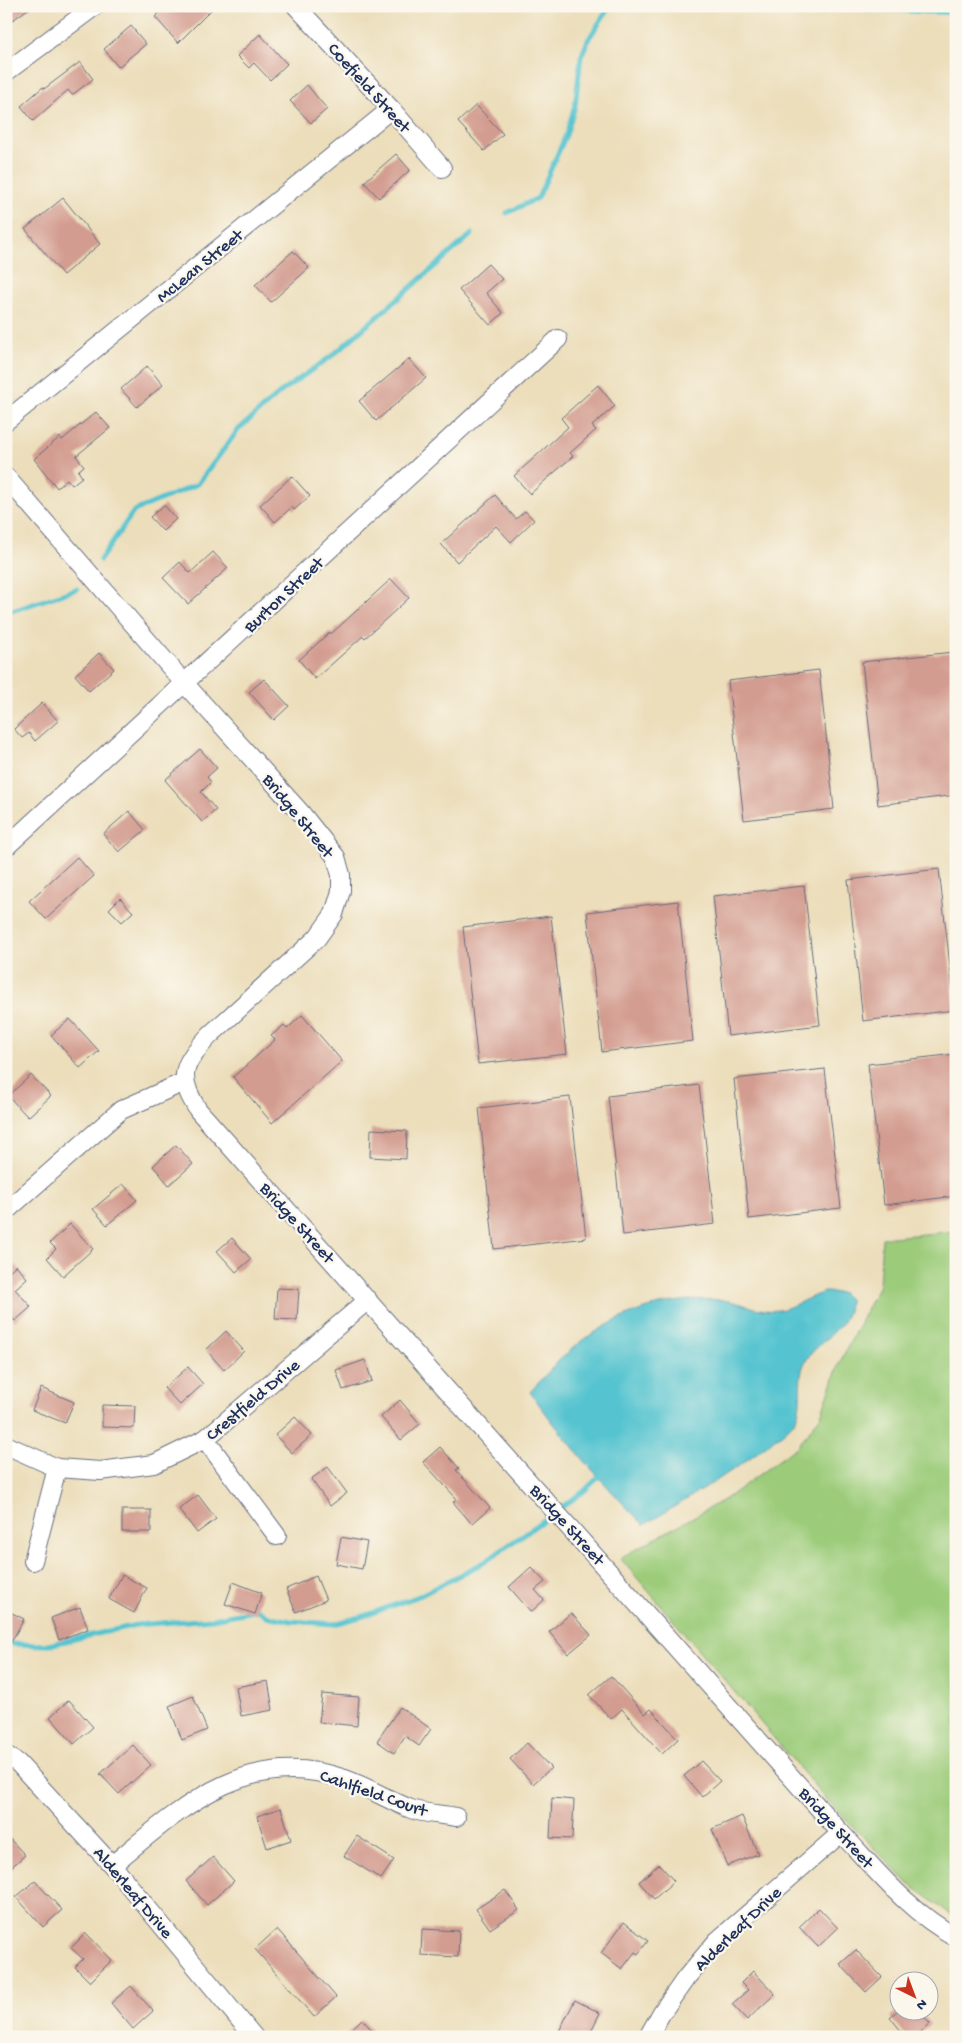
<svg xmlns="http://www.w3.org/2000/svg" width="962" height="2043" viewBox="0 0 962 2043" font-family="'Gochi Hand',sans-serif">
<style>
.green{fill:#9ccc7a;stroke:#5c7e6c}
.water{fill:#57c4d0;stroke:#397a97}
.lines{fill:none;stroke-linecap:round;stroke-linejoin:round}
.stream{stroke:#57c4d0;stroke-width:5}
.building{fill:#d39c90}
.street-casing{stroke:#646c7f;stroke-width:20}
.street{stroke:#fff;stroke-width:18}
.labels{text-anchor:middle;stroke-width:4.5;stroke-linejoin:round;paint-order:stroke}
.street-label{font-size:18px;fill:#1b2f5e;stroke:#fbf7ec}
</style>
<rect width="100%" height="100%" fill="#fbf7ec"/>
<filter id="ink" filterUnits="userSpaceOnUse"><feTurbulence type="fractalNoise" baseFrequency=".02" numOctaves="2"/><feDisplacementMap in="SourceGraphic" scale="10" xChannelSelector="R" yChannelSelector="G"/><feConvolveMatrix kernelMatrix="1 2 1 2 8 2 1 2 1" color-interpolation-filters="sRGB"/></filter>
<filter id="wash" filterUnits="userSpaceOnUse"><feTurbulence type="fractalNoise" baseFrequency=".0096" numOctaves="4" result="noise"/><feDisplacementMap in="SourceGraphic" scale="20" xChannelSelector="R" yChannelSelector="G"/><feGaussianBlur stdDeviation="1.12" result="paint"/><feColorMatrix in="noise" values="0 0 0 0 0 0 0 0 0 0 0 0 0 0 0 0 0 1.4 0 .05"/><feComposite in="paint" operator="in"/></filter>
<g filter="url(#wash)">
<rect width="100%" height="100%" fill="#ecdebb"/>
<polygon class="green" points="956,1231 956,1918 909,1884 825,1798 620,1558 727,1498 798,1446 821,1415 839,1364 879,1285 882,1238"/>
<path class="water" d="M825 1292 843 1293 849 1299C851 1328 821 1338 807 1359 795 1376 805 1400 796 1418 791 1428 780 1435 771 1442 732 1473 687 1499 644 1525 604 1485 563 1438 530 1392 542 1380 553 1365 566 1354 609 1316 666 1295 723 1300 742 1302 760 1313 779 1310 792 1308 810 1296 825 1292Z"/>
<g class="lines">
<g class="stream">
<polyline points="855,6 868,9 956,13"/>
<polyline points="507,213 538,198 566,135 575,106 581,57 588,40 610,6"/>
<polyline points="100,560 134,511 198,484 238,430 282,391 333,355 472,234"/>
<polyline points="6,613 77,589"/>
<polyline points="6,1641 13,1644 48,1645 136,1625 212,1619 259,1610 266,1616 291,1621 333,1624 364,1616 419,1596 485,1562 583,1492 604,1472"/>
</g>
</g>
<g id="blocks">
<g class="building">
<polygon points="6,6 32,6 6,25"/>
<polygon points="167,6 215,6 178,43 155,17"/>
<polygon points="131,26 146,44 118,67 104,49"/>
<polygon points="260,34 287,64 270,80 254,63 249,68 237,56"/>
<polygon points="80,62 93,79 72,95 68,90 33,121 21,106 43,87 44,89"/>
<polygon points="307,85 327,109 311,123 290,101"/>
<polygon points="476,105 503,134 484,151 458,122"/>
<polygon points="396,154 410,170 379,198 364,182"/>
<polygon points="63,198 100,244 63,275 25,229"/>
<polygon points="293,251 309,268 271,302 255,285"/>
<polygon points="488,264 502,279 486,293 503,313 490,325 459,290"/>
<polygon points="409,359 426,378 376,421 359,401"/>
<polygon points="147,366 163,385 137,407 121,389"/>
<polygon points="598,385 615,406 592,426 596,430 570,453 573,456 530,494 514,476 568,427 561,418"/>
<polygon points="96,412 110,428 76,456 84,466 78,471 82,477 72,485 67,479 57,488 34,459 60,437 62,440"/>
<polygon points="292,476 310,496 294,510 292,507 275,522 260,505"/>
<polygon points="495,495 516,519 525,511 534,520 511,542 496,526 457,562 441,544"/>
<polygon points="164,505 176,519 163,531 150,517"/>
<polygon points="213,552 228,568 188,604 163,578 180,562 190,573"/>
<polygon points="391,579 409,598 365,638 363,636 315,679 299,660 330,632 331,634"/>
<polygon points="953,652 956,675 956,795 878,805 862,662"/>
<polygon points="99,653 114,669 89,691 75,675"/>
<polygon points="819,670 834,809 744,820 728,681"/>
<polygon points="264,679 289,706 274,720 249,692"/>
<polygon points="42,703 58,721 35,741 29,733 22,738 14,729"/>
<polygon points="200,749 217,768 207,777 211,782 201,792 216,810 202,822 165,780"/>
<polygon points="129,811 145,830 119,852 103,834"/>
<polygon points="77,857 94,876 46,919 29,901"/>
<polygon points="939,869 955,1010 863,1021 848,880"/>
<polygon points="804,886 820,1025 728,1036 713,896"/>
<polygon points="120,898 133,912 122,922 109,909"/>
<polygon points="678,901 693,1041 602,1052 587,912"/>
<polygon points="551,916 567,1054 478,1064 463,927"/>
<polygon points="302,1015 342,1061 272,1123 233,1077 275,1040 271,1036 284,1025 287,1029"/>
<polygon points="70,1019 99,1051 80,1068 51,1035"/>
<polygon points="956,1054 956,1196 884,1205 868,1064"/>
<polygon points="825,1069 841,1208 749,1219 734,1079"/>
<polygon points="31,1075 51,1096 28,1117 8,1096"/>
<polygon points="699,1085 715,1224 623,1235 608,1096"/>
<polygon points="570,1097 586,1238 494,1249 479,1108"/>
<polygon points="371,1129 407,1131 406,1159 370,1157"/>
<polygon points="176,1145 193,1164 169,1185 153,1166"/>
<polygon points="123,1184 137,1200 107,1225 93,1209"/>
<polygon points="70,1224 93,1249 63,1276 47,1258 56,1249 50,1243"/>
<polygon points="232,1238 251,1259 236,1272 217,1251"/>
<polygon points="16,1265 27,1278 15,1289 31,1307 15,1321 6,1311 6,1274"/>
<polygon points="277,1288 299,1289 297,1320 275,1319"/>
<polygon points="226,1331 244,1351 224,1370 206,1350"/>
<polygon points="365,1360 372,1381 343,1390 336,1370"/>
<polygon points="188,1367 203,1384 180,1405 164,1388"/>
<polygon points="41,1388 74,1402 65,1423 32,1410"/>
<polygon points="400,1400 420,1424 401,1440 381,1417"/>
<polygon points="102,1405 135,1406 134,1428 102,1427"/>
<polygon points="295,1417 312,1435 292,1453 275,1435"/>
<polygon points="440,1447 459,1468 456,1470 490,1508 472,1524 453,1502 457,1499 423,1462"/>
<polygon points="328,1467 347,1493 330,1506 311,1479"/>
<polygon points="198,1495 216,1519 197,1533 179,1509"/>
<rect x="122" y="1510" width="29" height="22"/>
<polygon points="341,1537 367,1542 362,1569 336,1564"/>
<polygon points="531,1567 545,1582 535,1590 544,1600 531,1612 509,1587"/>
<polygon points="122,1575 147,1588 134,1613 109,1599"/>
<polygon points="316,1576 326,1600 296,1612 286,1589"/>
<polygon points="233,1582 262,1593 255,1614 225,1604"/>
<polygon points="80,1607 88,1629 59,1640 51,1618"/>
<polygon points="6,1610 24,1619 6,1651"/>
<polygon points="571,1613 591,1635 568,1654 549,1632"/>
<polygon points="611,1676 645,1714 651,1709 678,1739 662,1754 622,1709 611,1719 589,1695"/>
<polygon points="268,1681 273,1710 241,1716 236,1687"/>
<polygon points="322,1694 359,1697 357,1726 319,1722"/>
<polygon points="193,1696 207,1730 182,1740 169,1706"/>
<polygon points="69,1700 93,1727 74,1744 50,1717"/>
<polygon points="400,1707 431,1729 419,1746 405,1736 394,1753 377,1741"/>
<polygon points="527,1743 551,1768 533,1784 510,1759"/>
<polygon points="133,1745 151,1765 119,1794 100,1774"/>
<polygon points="701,1761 720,1781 702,1797 684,1776"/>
<polygon points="552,1798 574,1800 572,1839 550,1838"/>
<polygon points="281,1808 291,1840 267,1848 257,1816"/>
<polygon points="742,1816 758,1854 727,1866 712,1829"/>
<polygon points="6,1835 25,1855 6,1872"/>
<polygon points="357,1836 394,1860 381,1879 344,1856"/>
<polygon points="213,1857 234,1881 207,1905 186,1881"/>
<polygon points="659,1864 674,1881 654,1899 639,1882"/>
<polygon points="35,1881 62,1910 43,1927 16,1897"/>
<polygon points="505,1890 519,1910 490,1929 476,1909"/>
<polygon points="819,1908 838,1928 818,1947 799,1927"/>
<polygon points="624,1922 648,1941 638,1954 635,1952 622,1969 601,1953"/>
<polygon points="277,1929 336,1997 314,2017 255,1949"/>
<polygon points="422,1929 459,1931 458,1957 421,1955"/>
<polygon points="86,1933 112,1960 90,1982 75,1967 83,1959 71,1948"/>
<polygon points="856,1950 882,1977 866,1992 840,1964"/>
<polygon points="753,1971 775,1994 747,2020 732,2004 748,1990 741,1983"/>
<polygon points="131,1986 153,2011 133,2029 111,2003"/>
<polygon points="575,2000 600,2013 588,2037 556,2037"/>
<polygon points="898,2010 918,2010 930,2024 915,2037 906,2037 890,2017"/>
<polygon points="362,2019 378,2037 343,2037"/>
</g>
</g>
</g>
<g filter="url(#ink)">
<use href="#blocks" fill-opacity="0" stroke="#646c7f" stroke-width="1"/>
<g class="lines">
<defs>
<g id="street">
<polyline points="296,6 391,109 442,168"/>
<polyline points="6,72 95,6"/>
<polyline points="6,421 391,109"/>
<path d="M6 477 185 684 301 813 336 857 341 875V891L334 914 317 938 210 1035C183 1064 176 1075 198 1110L841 1833C876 1870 910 1913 956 1937"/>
<polyline points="6,847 558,339"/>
<polyline points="6,1211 121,1110 184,1082"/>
<polyline points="205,1439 277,1536"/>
<polyline points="6,1445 57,1468 100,1471 154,1464 205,1439 368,1300"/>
<polyline points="33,1561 57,1468"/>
<polyline points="6,1755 18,1763 112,1865 254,2037"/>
<path d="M112 1865C182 1807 247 1746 345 1779 368 1787 388 1800 411 1809 424 1814 441 1814 456 1817"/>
<polyline points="648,2037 662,2012 686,1978 717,1941 841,1833"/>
</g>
</defs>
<use href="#street" class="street-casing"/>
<use href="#street" class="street"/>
</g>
</g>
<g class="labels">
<g class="street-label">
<text transform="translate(370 87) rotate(48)" y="6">Coefield Street</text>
<text transform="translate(199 265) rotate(-39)" y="6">McLean Street</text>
<text transform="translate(283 594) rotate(-43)" y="6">Burton Street</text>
<text transform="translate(299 815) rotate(51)" y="6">Bridge Street</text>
<text transform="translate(298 1222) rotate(48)" y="6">Bridge Street</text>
<text transform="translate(252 1399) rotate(-40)" y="6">Crestfield Drive</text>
<text transform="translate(568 1524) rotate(48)" y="6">Bridge Street</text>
<text transform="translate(374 1792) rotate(19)" y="6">Cahlfield Court</text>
<text transform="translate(837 1827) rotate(48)" y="6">Bridge Street</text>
<text transform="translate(134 1892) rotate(50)" y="6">Alderleaf Drive</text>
<text transform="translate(737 1928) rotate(-44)" y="6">Alderleaf Drive</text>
</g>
</g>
<rect width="962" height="2043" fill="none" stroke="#fbf7ec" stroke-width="25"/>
<g transform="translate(914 1996) rotate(138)"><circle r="24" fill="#fbf7ec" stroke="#a1a7b3"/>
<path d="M0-4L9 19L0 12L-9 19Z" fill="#c8321e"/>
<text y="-8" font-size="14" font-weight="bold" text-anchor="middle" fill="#1b2f5e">N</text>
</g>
</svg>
